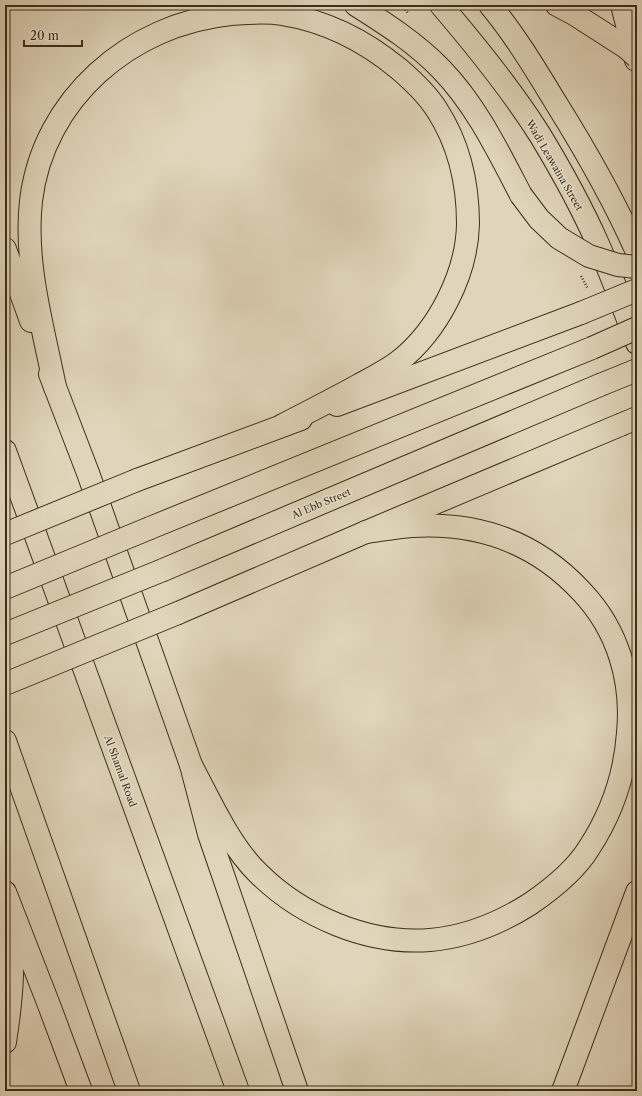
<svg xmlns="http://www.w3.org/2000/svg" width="642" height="1096" viewBox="0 0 642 1096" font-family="'Libre Caslon Text',serif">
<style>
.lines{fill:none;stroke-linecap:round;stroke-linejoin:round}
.major-casing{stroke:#3c2e1b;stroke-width:24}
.highway-casing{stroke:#3c2e1b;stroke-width:24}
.path{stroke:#3c2e1b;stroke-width:2.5;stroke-dasharray:1 2;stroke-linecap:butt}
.major{stroke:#e0d5ba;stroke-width:22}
.highway{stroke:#e0d5ba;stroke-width:22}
.major-bridge-casing{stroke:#3c2e1b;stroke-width:24;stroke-linecap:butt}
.highway-bridge-casing{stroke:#3c2e1b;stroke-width:24;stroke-linecap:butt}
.major-bridge{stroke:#e0d5ba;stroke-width:22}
.highway-bridge{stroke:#e0d5ba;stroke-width:22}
.labels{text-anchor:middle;stroke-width:3;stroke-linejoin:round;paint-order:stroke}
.street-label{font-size:10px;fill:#3c2e1b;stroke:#ebe4d2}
</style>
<rect width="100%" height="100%" fill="#e0d5ba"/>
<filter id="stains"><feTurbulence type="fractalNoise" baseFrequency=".005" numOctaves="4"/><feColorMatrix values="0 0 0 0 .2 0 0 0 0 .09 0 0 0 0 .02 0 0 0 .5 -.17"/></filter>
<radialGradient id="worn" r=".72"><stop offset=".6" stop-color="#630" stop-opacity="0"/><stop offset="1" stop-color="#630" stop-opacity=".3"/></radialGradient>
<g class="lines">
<defs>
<g id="major">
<path d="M441 5C476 46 511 89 540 135 560 168 582 208 598 244 612 276 624 310 637 343"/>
<path d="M490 5C515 35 536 70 556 103 586 151 614 200 637 252"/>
<polyline points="557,5 574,14 627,48"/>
<polyline points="622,5 636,60"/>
<polyline points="337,405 581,313"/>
<polyline points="137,480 301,419"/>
<polyline points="150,528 592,348"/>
<polyline points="163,570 600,385"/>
<polyline points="178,613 366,532 620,425"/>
</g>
<g id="highway">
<path d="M356 5C386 24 416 43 441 69 476 105 498 151 521 195"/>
<polyline points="5,249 31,321"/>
<polyline points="50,374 88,473 191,765 209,834 297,1091"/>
<path d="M55 387C43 327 24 263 31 201 43 99 130 24 231 14 247 13 265 11 282 14 326 21 364 40 399 69 413 81 427 94 437 110 459 144 468 184 468 224 467 274 438 331 398 362 386 371 372 378 359 385 334 399 308 412 283 425"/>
<polyline points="5,451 238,1091"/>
<polyline points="5,741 129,1091"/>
<path d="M191 765C209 799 230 846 258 873 301 916 368 945 430 940 465 937 500 923 530 904 552 889 575 871 589 848 612 813 625 774 628 733 633 681 618 630 582 592 536 542 478 522 412 526 397 527 381 530 366 532"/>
<polyline points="5,892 49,1005 81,1091"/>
<path d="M5 1042C11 1003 15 964 10 925"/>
<polyline points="563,1091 637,892"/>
</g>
</defs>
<use href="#major" class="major-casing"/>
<use href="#highway" class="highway-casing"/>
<g class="path">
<polyline points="401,5 409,14"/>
<polyline points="581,276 588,289"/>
</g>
<use href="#major" class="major"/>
<use href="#highway" class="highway"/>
<defs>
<g id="major-bridge">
<polyline points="627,48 637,57"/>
<polyline points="581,313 637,290"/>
<polyline points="592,348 637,328"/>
<polyline points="600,385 637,370"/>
<polyline points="620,425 637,418"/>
<polyline points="5,534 137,480"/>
<polyline points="5,588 150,528"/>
<polyline points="5,634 163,570"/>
<polyline points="5,684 178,613"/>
</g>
<polyline id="highway-bridge" points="521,195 539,219 559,238 589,256 618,265 637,267"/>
</defs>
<use href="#major-bridge" class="major-bridge-casing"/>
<use href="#highway-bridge" class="highway-bridge-casing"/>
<use href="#major-bridge" class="major-bridge"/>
<use href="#highway-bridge" class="highway-bridge"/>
</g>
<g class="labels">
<g class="street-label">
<text transform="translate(555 165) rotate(60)" y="4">Wadi Leawaina Street</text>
<text transform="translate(321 503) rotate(-23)" y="4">Al Ebb Street</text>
<text transform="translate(121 771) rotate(70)" y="4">Al Shamal Road</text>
</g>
</g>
<rect width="642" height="1096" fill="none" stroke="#e0d5ba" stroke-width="20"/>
<rect x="6" y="6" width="630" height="1084" fill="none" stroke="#3c2e1b" stroke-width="2"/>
<rect x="10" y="10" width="622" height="1076" fill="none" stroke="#3c2e1b"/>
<path d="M24 40v6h58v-6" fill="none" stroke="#3c2e1b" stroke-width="2"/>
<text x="30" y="40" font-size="12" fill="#3c2e1b" stroke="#ebe4d2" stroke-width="3" paint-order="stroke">20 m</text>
<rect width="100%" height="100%" filter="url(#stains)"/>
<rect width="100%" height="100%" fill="url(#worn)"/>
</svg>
